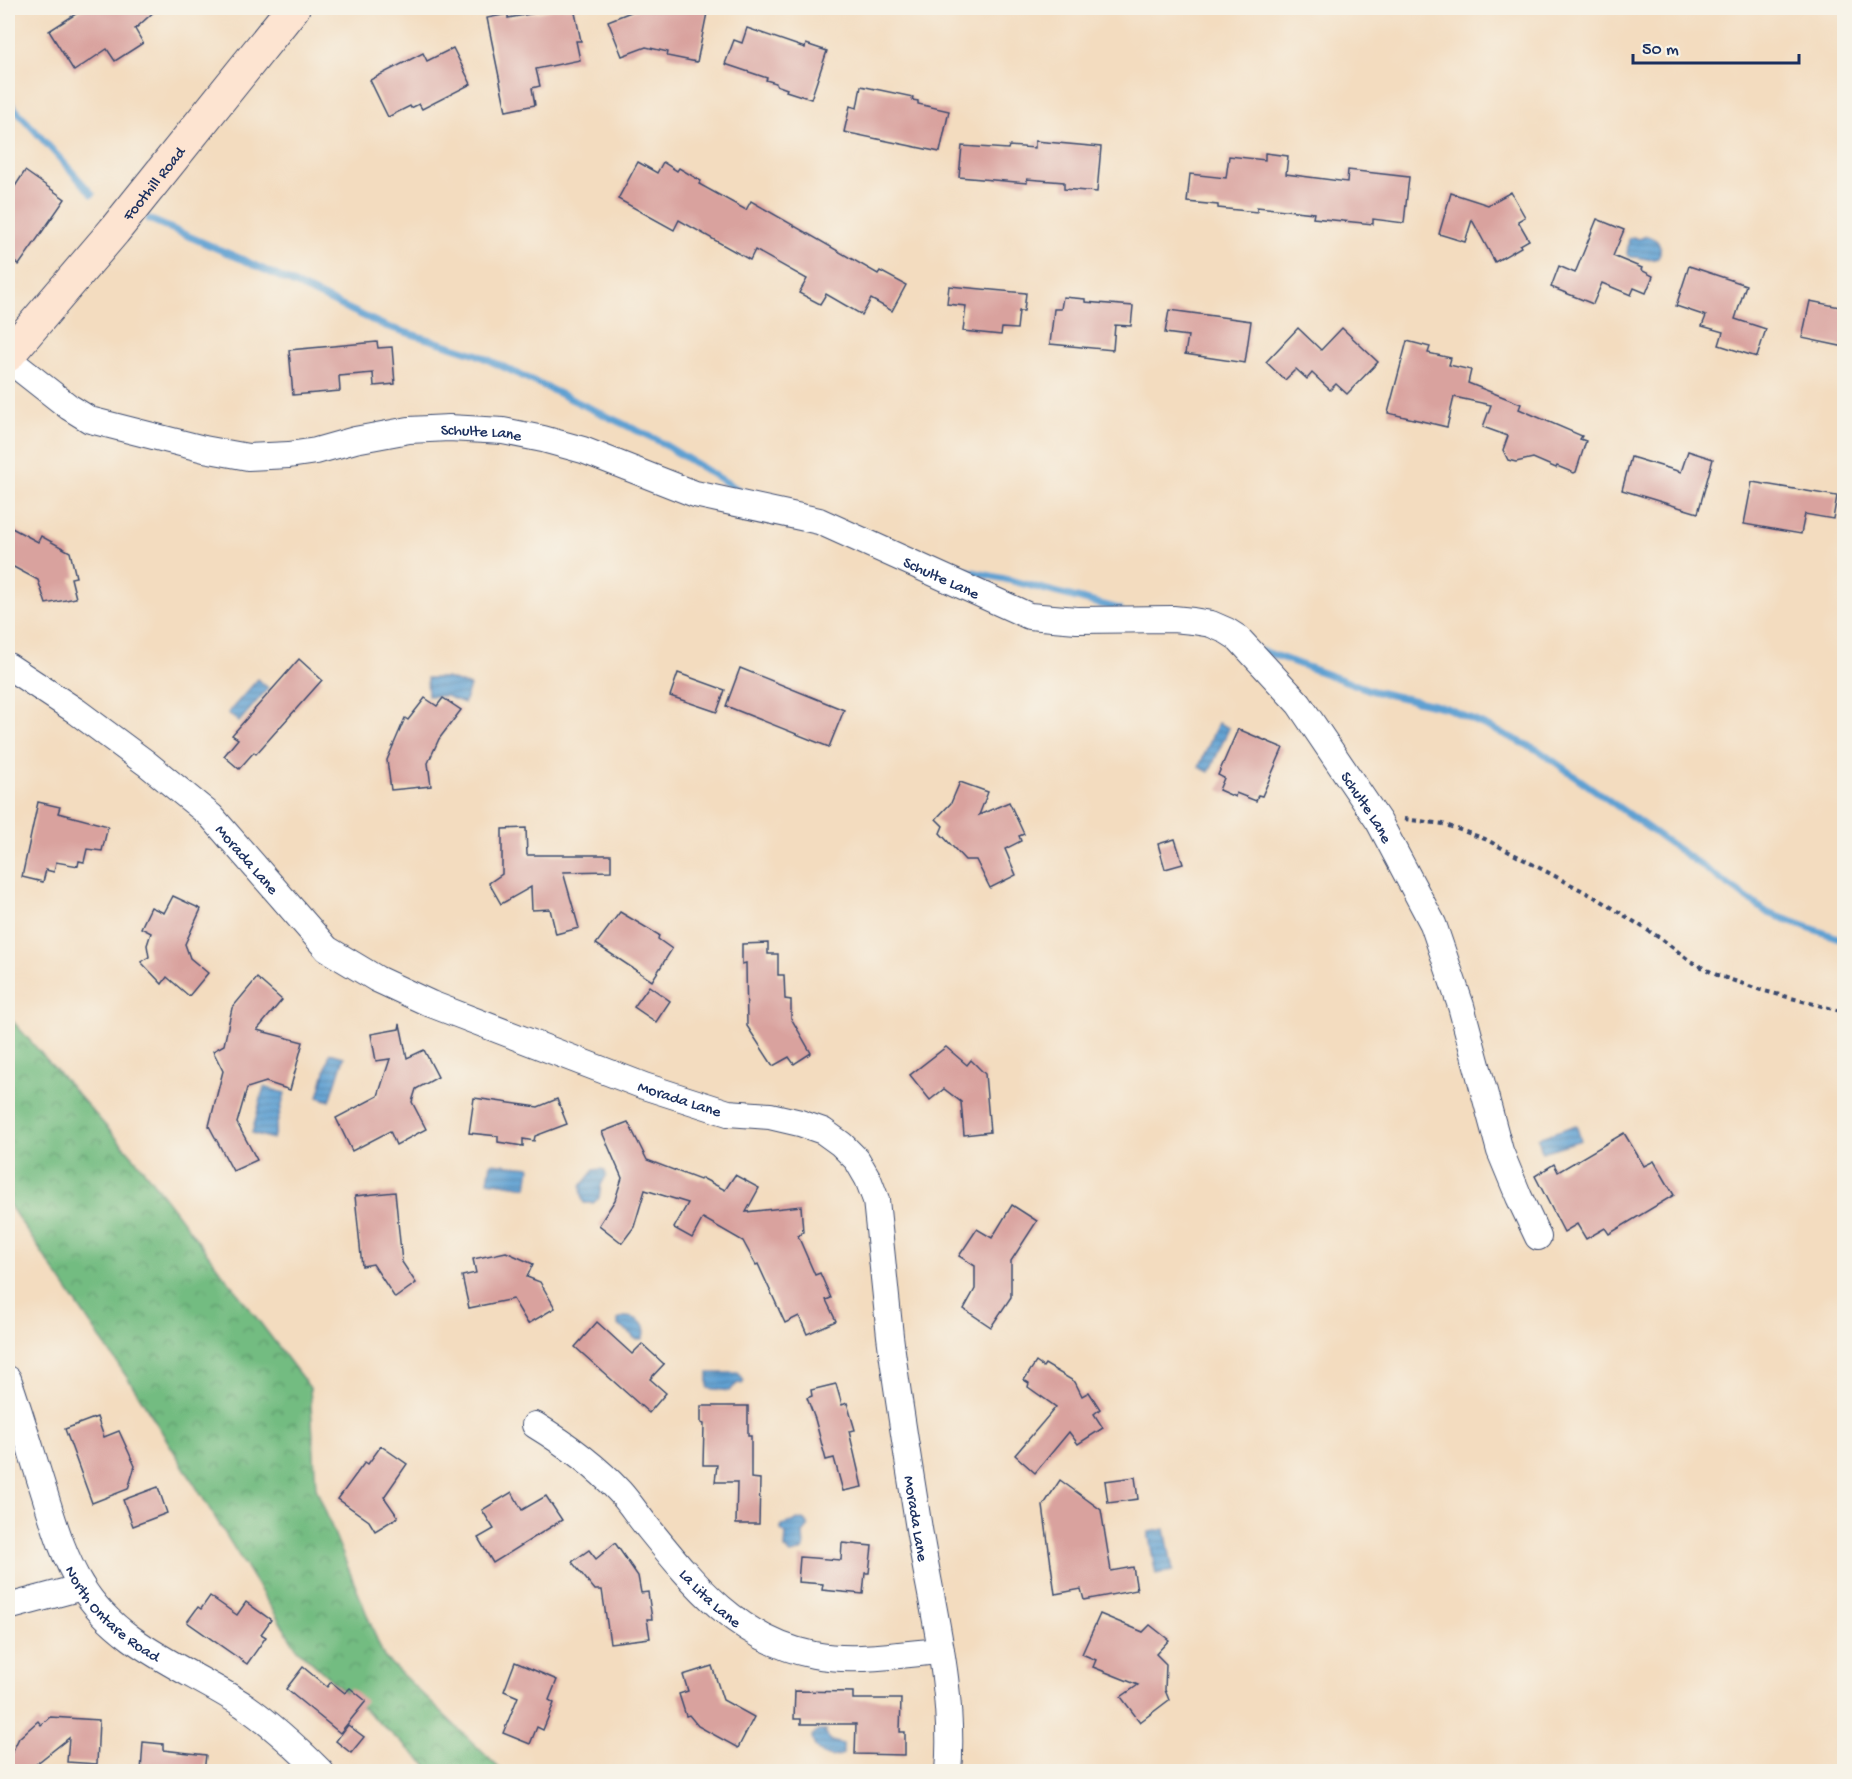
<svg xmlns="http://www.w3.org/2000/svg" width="1852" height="1779" viewBox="0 0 1852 1779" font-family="'Gochi Hand',sans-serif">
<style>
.forest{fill:url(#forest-crowns);stroke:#477670;stroke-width:1.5}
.water{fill:url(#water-rules);stroke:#3d6898;stroke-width:1.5}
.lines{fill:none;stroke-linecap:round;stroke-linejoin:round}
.stream{stroke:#5fa0d2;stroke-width:7}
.building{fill:#d9a29e}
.street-casing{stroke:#3b496d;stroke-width:28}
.secondary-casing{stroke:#3b496d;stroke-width:35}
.path{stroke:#3b496d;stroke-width:4;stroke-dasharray:4.5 4.5;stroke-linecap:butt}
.street{stroke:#fff;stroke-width:26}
.secondary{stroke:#fde4d1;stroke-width:33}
.labels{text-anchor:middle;stroke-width:4.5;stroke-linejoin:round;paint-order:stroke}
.street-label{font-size:16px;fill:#1b2f5e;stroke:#f7f3e8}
</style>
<defs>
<pattern id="forest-crowns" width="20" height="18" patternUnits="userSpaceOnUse" patternTransform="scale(1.5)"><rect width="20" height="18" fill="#73bc81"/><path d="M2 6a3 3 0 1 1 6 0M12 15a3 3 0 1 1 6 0" fill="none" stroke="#5e996d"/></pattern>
<pattern id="water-rules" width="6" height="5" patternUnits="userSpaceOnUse" patternTransform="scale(1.5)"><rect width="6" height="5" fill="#5fa0d2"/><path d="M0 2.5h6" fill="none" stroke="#4e83ae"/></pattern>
</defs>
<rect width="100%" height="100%" fill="#f7f3e8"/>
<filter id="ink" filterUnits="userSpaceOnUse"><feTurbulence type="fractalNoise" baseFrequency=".0167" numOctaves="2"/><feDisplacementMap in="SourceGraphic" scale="12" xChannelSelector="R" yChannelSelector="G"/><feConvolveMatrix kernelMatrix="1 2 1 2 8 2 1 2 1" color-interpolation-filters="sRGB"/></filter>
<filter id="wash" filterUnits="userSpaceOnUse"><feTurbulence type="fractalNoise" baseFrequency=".008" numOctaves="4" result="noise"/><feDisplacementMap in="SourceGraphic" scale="24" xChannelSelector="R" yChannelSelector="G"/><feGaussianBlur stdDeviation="1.35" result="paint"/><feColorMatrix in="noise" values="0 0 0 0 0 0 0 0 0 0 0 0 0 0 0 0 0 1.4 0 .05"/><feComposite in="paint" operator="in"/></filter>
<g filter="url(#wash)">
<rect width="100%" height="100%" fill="#f3dcbf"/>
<polygon class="forest" points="8,1016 136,1160 310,1388 316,1488 384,1657 502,1771 433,1771 297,1649 137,1392 8,1203"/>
<g class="water">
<path d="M1644 236C1657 237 1664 246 1658 258 1647 262 1642 256 1630 257L1627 254 1629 238 1633 237 1639 239Z"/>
<polygon points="427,678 446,678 470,686 464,703 446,696 428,696"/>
<polygon points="258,679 268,688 239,722 228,713"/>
<polygon points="1218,723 1229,728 1209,772 1199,767"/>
<polygon points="330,1053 344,1057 330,1101 318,1097"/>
<polygon points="264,1087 285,1093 273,1139 252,1133"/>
<polygon points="1576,1125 1581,1140 1542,1152 1538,1138"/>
<polygon points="491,1163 530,1167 527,1187 488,1181"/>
<polygon points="601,1169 605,1171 606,1176 601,1185 599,1198 593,1203 584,1203 582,1198 581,1186 594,1170"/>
<path d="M624 1317C634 1317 643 1320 645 1331L642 1339H635L629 1332 618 1325V1320Z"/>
<polygon points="708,1373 738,1373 744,1381 742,1384 738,1383 729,1391 708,1388"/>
<polygon points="802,1519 806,1521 809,1526 803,1533 804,1549 799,1552 791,1554 785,1549 786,1534 781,1530 781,1525"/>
<polygon points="1165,1529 1173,1571 1156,1574 1148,1532"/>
<path d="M819 1731H826L824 1733 831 1741 843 1744V1754C828 1761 813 1752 812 1736Z"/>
</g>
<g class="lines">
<g class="stream">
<polyline points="8,101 92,194"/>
<polyline points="149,219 239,258 385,326 476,354 655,439 747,495"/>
<polyline points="959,569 1005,579 1119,609"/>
<polyline points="1263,651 1373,691 1447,708 1538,750 1768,913 1844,940"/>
</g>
</g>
<g id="blocks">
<g class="building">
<polygon points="85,8 158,8 135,29 143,43 115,61 107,49 74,71 49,31"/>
<polygon points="562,8 574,8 581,41 576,41 580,60 536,69 540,86 532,88 535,105 506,111 487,18 508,14 508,18"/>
<polygon points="641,8 708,8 697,62 667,56 668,52 646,47 622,56 608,21"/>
<polygon points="747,28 805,48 806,44 827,51 811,99 786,91 787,89 776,85 776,83 766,80 767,78 725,64 734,40 742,43"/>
<polygon points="453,48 471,84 422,109 419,104 411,108 410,106 388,117 370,80 423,53 427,61"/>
<polygon points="861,86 913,97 912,100 918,101 918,104 949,111 940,152 844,132 850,106 857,108"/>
<polygon points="1035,141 1101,147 1097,192 1064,189 1064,182 1027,179 1027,183 959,177 962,146 1008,149 1009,146 1035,148"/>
<polygon points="1265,153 1288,156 1286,174 1347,182 1348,170 1409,177 1404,223 1373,219 1373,224 1313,218 1314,213 1257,207 1257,212 1218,208 1218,205 1187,202 1190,174 1226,178 1229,156 1265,160"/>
<polygon points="638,162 657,173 663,162 677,171 679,168 701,181 699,184 746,210 751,201 878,274 880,271 906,285 892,311 871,299 862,315 826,294 820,304 799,293 807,279 755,250 750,260 679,220 674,230 618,199"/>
<polygon points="25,171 65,199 19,265 8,257 8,197"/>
<polygon points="1511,192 1525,217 1518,221 1529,240 1520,245 1521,247 1495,262 1472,220 1465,242 1439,234 1451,193 1488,205"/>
<polygon points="1597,219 1624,230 1613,256 1642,268 1641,270 1653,276 1646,293 1634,288 1631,295 1602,283 1593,304 1551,287 1559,266 1575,273"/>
<polygon points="1689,266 1746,285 1735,319 1766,329 1757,357 1719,345 1723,332 1702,326 1706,316 1676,306"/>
<polygon points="949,286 1026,293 1024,311 1019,311 1017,329 1002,328 1001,335 963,331 966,306 947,304"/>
<polygon points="1063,297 1085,299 1085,302 1133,306 1131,326 1115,325 1113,350 1050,344 1054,309 1061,309"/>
<polygon points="1810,301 1845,308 1845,347 1802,338"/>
<polygon points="1169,310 1251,321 1245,363 1185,354 1188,336 1165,333"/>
<polygon points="1298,328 1321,350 1342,328 1378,362 1347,394 1336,384 1330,390 1312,373 1307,379 1296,369 1285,380 1266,362"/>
<polygon points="1407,341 1430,347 1428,353 1451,358 1449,365 1471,370 1468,383 1521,404 1519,409 1582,436 1580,439 1586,441 1576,472 1574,473 1557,466 1556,468 1533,458 1516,462 1508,460 1503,450 1508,436 1483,427 1491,405 1454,397 1447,427 1388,413"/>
<polygon points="377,342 378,348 392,347 395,384 374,386 373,373 339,376 340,391 293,395 289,350"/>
<polygon points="1688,451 1713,459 1698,513 1622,490 1631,457 1681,472"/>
<polygon points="1752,482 1837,496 1833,519 1805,514 1801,534 1744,524"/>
<polygon points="8,526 38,542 41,536 70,552 76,577 71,578 76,598 46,604 38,580 8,564"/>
<polygon points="299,659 322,680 256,754 254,752 239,769 224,756 238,739 232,735"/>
<polygon points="740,668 844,710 829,747 726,706"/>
<polygon points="678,673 725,690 717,712 670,696"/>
<polygon points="425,698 437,706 443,698 461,710 439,739 428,763 431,786 391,790 387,760 405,718 408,720"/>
<polygon points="1238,729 1283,748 1262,796 1258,795 1256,801 1236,793 1235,797 1219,790 1224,778 1218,775"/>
<polygon points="960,782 988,792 979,815 1009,802 1024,834 1019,836 1021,841 1005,849 1016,875 990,888 976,860 965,860 940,833 943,826 936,819 951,803"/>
<polygon points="38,802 60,807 58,813 108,826 102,851 87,849 84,862 79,861 78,866 56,862 54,872 46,870 43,882 22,877"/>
<polygon points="526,828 527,855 611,855 611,871 563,872 579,928 556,934 550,909 532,910 531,887 501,904 489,883 502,874 502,829"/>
<polygon points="1175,839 1183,864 1165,869 1158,844"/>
<polygon points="173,896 201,909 185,944 190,958 208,973 189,996 167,977 162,984 141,962 149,957 147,945 151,933 141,928 151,907 164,913"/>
<polygon points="620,912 659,935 658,939 672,949 652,981 596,944"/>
<polygon points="768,943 768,954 778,954 778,975 784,975 785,999 791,1000 791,1018 811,1053 794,1064 789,1057 773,1066 747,1026 746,963 742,964 742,944"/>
<polygon points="257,978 282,1000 257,1030 303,1042 290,1090 266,1082 247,1088 237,1123 257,1160 233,1171 209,1126 223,1071 213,1051 224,1045 232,1008"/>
<polygon points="649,986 670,1001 656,1022 634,1007"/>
<polygon points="400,1024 407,1058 424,1050 438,1077 416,1089 412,1102 426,1129 396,1145 390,1131 352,1151 336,1118 378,1096 390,1059 376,1061 371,1034 399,1029"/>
<polygon points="946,1047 967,1065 971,1060 985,1074 990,1132 964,1135 961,1102 944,1089 930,1100 910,1075"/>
<polygon points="474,1098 538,1107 557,1099 567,1124 535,1136 534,1141 523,1139 523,1146 498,1142 498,1136 469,1133"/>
<polygon points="628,1122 647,1160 700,1180 702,1178 725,1190 735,1175 759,1188 746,1212 801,1206 803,1232 798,1236 815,1275 820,1273 831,1298 826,1300 836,1321 807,1334 799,1316 785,1323 758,1264 756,1265 743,1241 703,1218 692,1238 674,1228 688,1203 645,1190 634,1227 622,1243 599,1225 615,1200 622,1178 602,1132"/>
<polygon points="1624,1133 1644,1166 1654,1161 1674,1195 1609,1234 1605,1228 1586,1239 1577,1224 1564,1232 1535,1176 1554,1164 1558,1172"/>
<polygon points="395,1192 402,1262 416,1283 395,1298 373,1264 362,1266 355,1196"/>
<polygon points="1012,1205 1037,1221 1011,1261 1011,1297 991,1327 964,1309 975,1289 975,1266 959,1256 977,1229 992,1238"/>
<polygon points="506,1252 533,1264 527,1277 540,1282 555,1308 528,1324 513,1299 469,1308 462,1276 476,1273 473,1259"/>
<polygon points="597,1322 632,1354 642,1344 664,1364 650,1379 666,1393 649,1413 575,1347"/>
<polygon points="1036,1362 1043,1367 1045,1364 1075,1382 1082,1396 1089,1392 1100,1409 1094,1414 1103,1428 1078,1444 1069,1432 1035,1473 1015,1455 1056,1407 1028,1387 1029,1383 1024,1380"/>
<polygon points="836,1384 842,1405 847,1403 855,1430 849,1431 862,1487 843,1491 834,1458 826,1460 815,1419 807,1398 812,1396 811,1390"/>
<polygon points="701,1406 748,1406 748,1436 751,1436 751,1478 760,1479 759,1524 736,1524 737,1482 715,1482 717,1465 703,1465 704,1424 701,1423"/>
<polygon points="97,1417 104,1437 119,1431 135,1466 128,1489 92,1503 65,1429"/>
<polygon points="381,1446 407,1464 384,1497 398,1517 375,1531 369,1521 338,1499 365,1462 368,1464"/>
<polygon points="1135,1477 1138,1499 1108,1503 1105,1481"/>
<polygon points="1060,1480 1101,1510 1111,1571 1133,1567 1137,1590 1084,1600 1081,1589 1055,1594 1043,1506"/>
<polygon points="158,1487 167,1513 133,1526 123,1500"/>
<polygon points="512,1492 522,1510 546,1496 562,1520 493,1563 478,1538 494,1529 482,1510"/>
<polygon points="615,1543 638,1576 641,1593 648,1592 652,1619 647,1619 650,1638 610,1643 602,1590 595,1590 572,1562 589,1550 596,1559"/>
<polygon points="842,1543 872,1546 869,1573 865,1573 863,1594 822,1590 823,1584 798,1582 800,1557 841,1560"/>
<polygon points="210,1596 237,1615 246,1602 271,1620 261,1634 266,1637 247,1664 187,1622 198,1607 201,1609"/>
<polygon points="1100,1614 1143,1632 1150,1625 1169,1640 1156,1654 1166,1664 1165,1690 1169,1700 1140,1722 1121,1697 1138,1685 1093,1667 1096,1660 1082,1654"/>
<polygon points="515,1662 557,1680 549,1700 554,1703 543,1730 537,1727 530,1744 503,1733 518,1697 504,1691"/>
<polygon points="712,1666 723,1700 754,1717 738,1748 698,1726 689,1715 686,1716 679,1694 688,1691 683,1675"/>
<polygon points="303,1667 327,1687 331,1682 345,1693 350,1688 366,1701 340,1733 286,1689"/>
<polygon points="795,1691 853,1692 853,1699 901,1699 900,1732 905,1732 905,1755 855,1754 856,1724 801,1724 801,1719 794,1719"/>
<polygon points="50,1717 99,1720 97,1764 67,1762 69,1738 26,1772 8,1772 8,1761 19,1738 38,1721 41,1725"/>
<polygon points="348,1725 364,1737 351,1753 336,1741"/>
<polygon points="143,1742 163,1744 163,1750 206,1755 204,1772 141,1772"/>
</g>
</g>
</g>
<g filter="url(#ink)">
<use href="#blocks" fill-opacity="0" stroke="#3b496d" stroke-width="1.5"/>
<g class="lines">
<defs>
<g id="street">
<path id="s1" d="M8 359 69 407 90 420 204 449 248 457 289 455 316 451 355 440 409 430 449 428 503 431 543 439 583 450 695 494 819 521 1029 616 1077 620 1173 619 1193 621 1211 624 1227 631 1238 638 1299 704 1379 822 1433 924 1461 1006 1500 1151 1519 1197 1538 1237"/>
<path id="s2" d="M8 666 76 711 146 763 211 816 327 949 377 979 431 1004 644 1086 728 1113 770 1116 800 1123 823 1131 841 1144 857 1160 868 1179 876 1200C881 1245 885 1291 890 1336 898 1400 909 1465 919 1529 932 1608 955 1691 948 1772"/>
<path id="s3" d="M8 1379C21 1416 32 1454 44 1492 54 1524 63 1556 81 1585 117 1646 189 1669 245 1706 272 1725 297 1748 321 1772"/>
<path id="s4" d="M535 1425C566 1444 595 1465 620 1492 629 1502 637 1514 645 1524 692 1582 737 1640 814 1655 855 1663 900 1654 941 1651"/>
<polyline points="8,1607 82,1587"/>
</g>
<g id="secondary">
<path id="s5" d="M8 355 114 231 293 8"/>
</g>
</defs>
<use href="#street" class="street-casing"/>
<use href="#secondary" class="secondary-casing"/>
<polyline class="path" points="1404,819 1443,824 1485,839 1600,900 1663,940 1690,961 1717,975 1761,990 1844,1012"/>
<use href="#street" class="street"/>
<use href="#secondary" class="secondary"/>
</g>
</g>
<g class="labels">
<g class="street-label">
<text dy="6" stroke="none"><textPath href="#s5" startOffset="225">Foothill Road</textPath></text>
<text dy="6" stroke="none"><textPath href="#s1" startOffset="501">Schulte Lane</textPath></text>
<text dy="6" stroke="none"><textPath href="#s1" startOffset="987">Schulte Lane</textPath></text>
<text dy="6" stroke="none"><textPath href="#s1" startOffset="1509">Schulte Lane</textPath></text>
<text dy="6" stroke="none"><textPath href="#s2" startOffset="309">Morada Lane</textPath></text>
<text dy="6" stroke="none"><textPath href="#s2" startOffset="813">Morada Lane</textPath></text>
<text dy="6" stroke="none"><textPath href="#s2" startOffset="1371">Morada Lane</textPath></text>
<text dy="6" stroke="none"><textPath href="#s4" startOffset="248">La Lita Lane</textPath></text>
<text dy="6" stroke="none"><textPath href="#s3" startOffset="262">North Ontare Road</textPath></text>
</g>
</g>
<rect width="1852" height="1779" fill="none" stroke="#f7f3e8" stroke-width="30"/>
<path d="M1633 54v9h166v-9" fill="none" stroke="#1b2f5e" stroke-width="3"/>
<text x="1642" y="54" font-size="18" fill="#1b2f5e" stroke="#f7f3e8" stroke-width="4.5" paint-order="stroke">50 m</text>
</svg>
